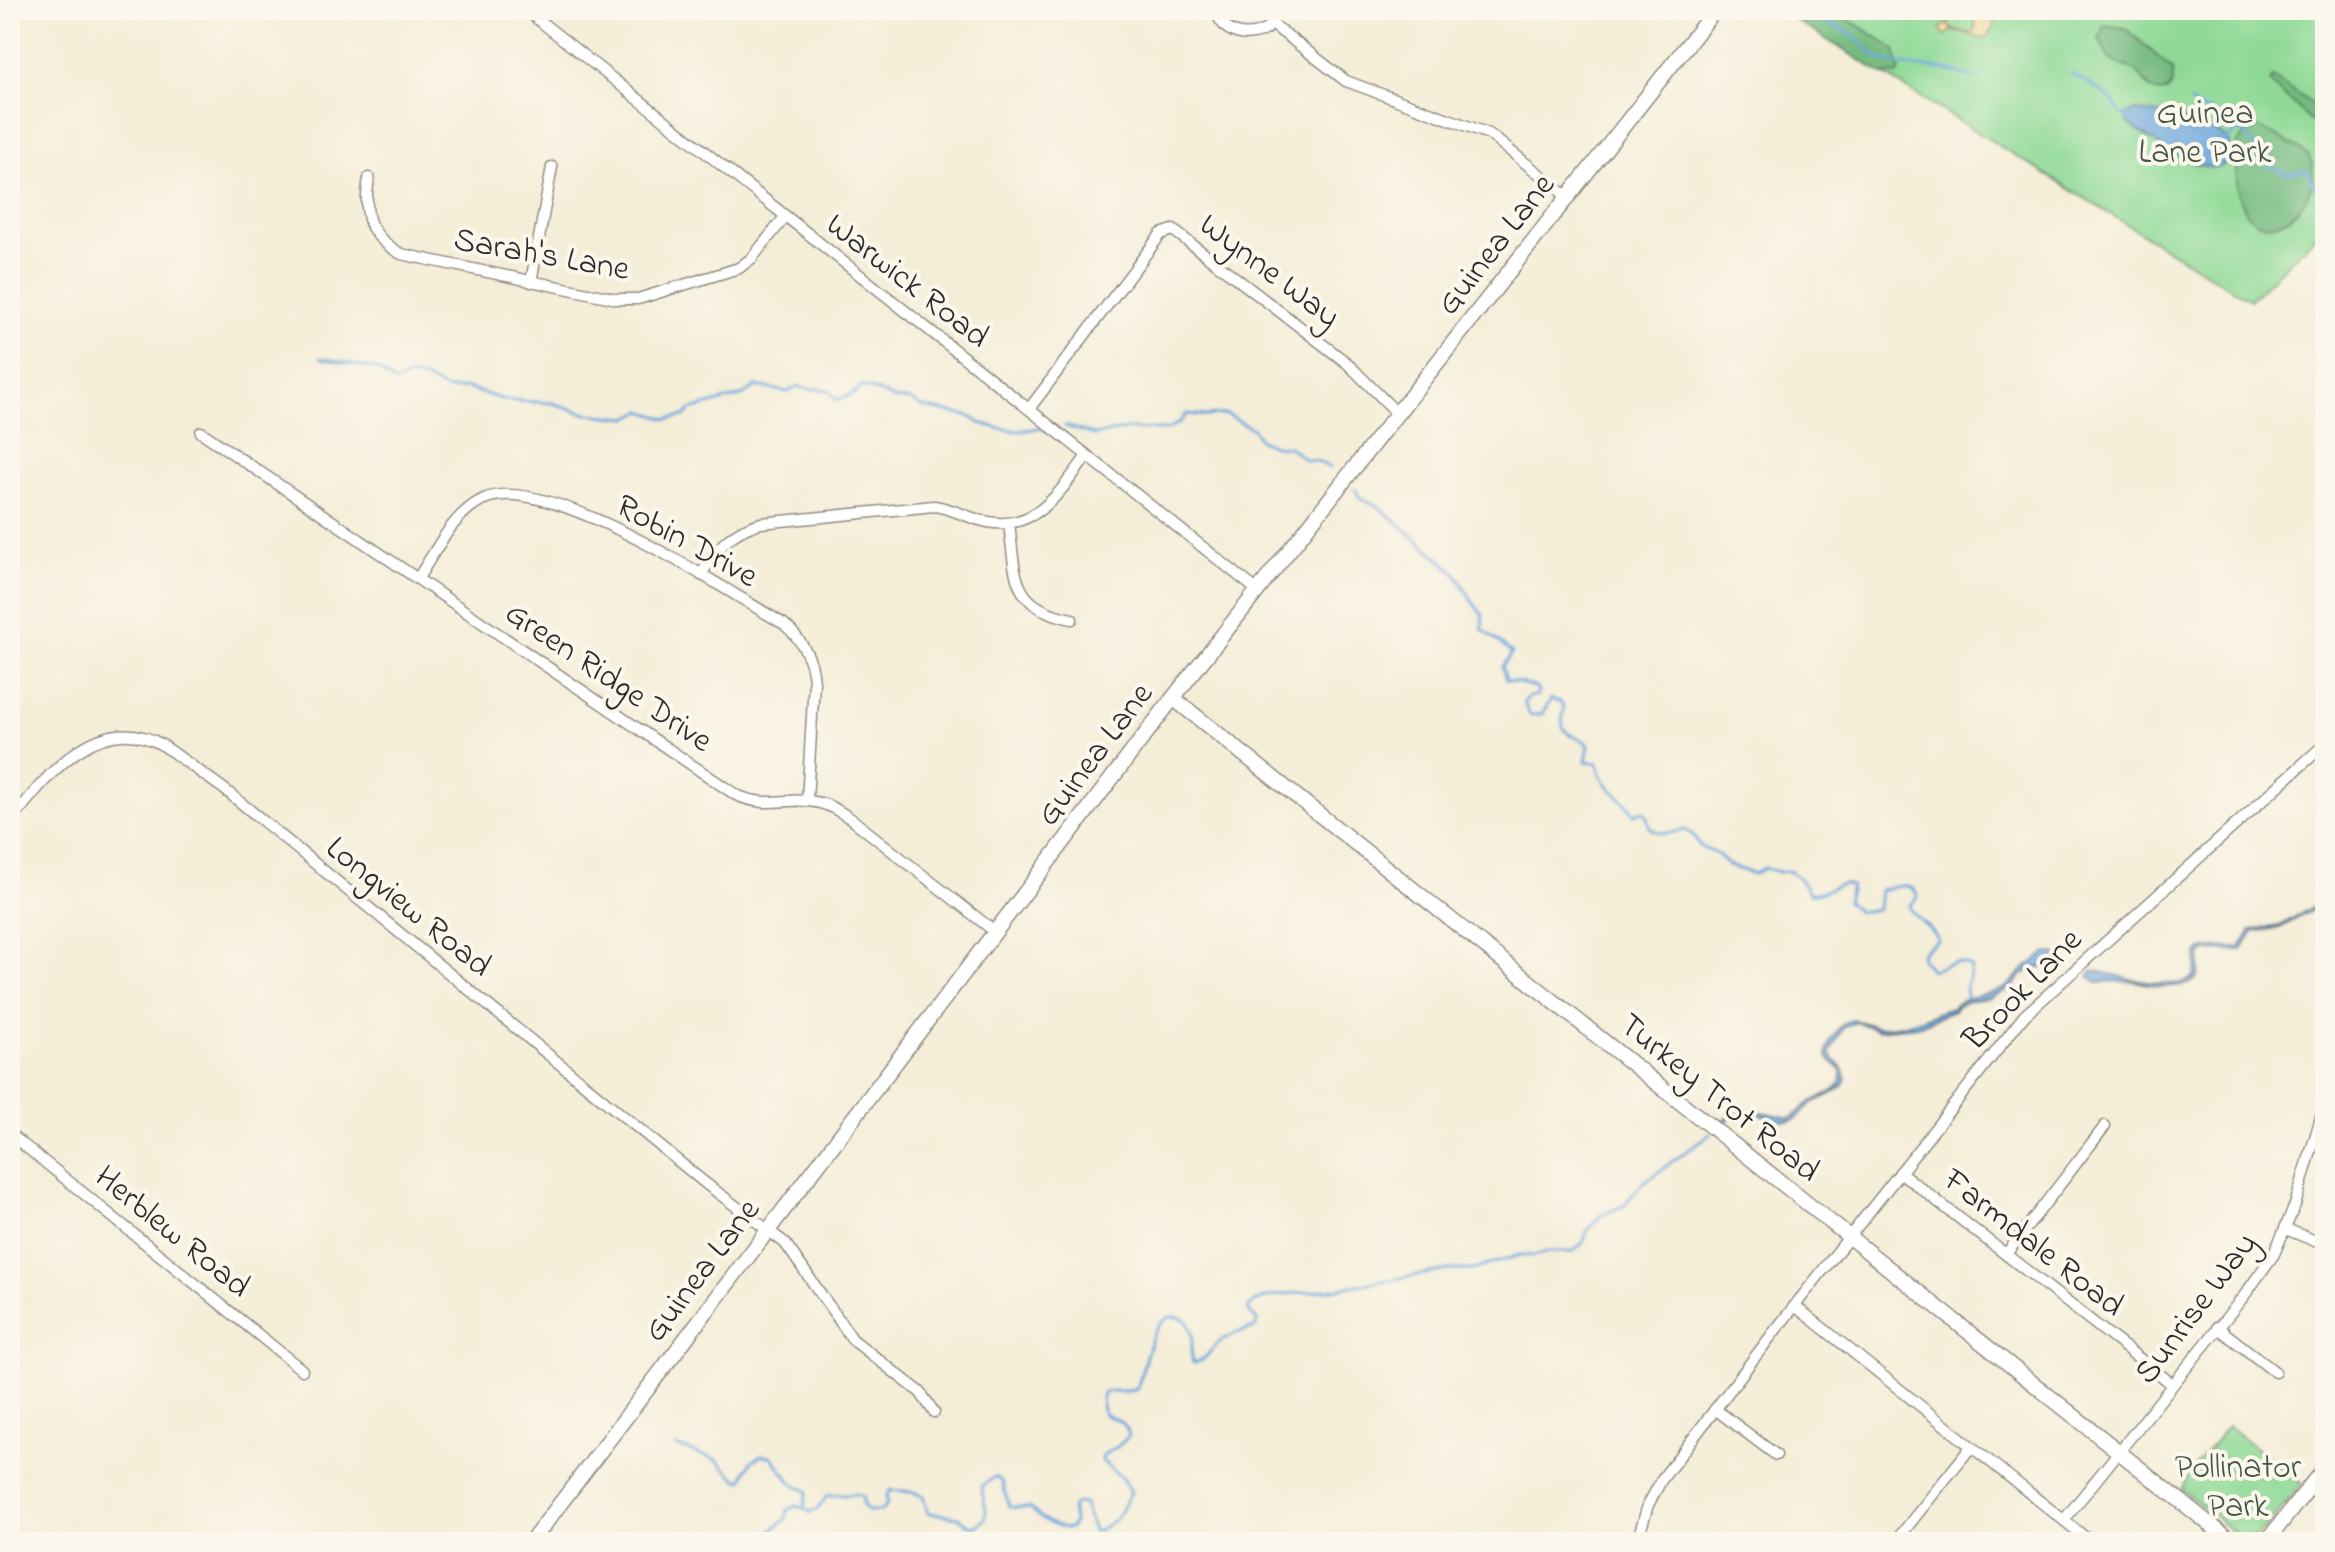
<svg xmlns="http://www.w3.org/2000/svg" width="2335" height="1552" viewBox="0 0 2335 1552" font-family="'Indie Flower',sans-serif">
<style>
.green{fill:#8ed995;stroke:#5c8260;stroke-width:2}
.forest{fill:#72b97e;stroke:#4e7254;stroke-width:2}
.sand{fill:#eeda9e;stroke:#8c8264;stroke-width:2}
.water{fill:#6ca6dc;stroke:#4c6884;stroke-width:2}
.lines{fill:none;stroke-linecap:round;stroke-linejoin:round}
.stream{stroke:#6ca6dc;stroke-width:3}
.street-casing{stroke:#908c81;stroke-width:13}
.secondary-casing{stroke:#908c81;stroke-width:17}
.street{stroke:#fff;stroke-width:10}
.secondary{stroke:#fff;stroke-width:14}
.labels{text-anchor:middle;stroke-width:8;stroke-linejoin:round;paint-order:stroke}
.park-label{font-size:34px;fill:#445646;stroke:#fbf7ec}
.street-label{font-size:34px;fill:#2b2b2b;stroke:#fbf7ec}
</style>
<rect width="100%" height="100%" fill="#fbf7ec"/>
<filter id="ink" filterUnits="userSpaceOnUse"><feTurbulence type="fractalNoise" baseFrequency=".0125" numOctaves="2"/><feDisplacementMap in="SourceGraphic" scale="16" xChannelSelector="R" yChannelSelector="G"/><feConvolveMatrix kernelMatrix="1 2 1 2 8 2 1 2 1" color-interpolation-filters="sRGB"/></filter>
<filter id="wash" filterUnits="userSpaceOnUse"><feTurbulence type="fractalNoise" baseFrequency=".006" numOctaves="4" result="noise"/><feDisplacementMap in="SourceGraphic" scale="32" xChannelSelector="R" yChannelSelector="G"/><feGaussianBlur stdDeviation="1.8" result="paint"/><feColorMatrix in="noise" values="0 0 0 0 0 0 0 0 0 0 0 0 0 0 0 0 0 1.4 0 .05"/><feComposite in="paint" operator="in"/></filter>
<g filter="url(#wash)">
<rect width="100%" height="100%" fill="#f4edd7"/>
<g class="green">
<polygon points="1779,10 2325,10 2325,227 2250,300"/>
<polygon points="2228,1426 2302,1484 2266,1528 2255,1537 2237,1535 2181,1489 2193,1468"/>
</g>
<g class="forest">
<path d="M1779 10C1801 10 1821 10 1841 17 1860 24 1878 39 1895 50L1900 71 1897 75 1883 74Z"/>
<path d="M2104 25 2125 28 2172 69C2175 81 2172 91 2159 93L2151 89 2136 71 2110 60 2099 39Z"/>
<path d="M2273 77 2325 113V131C2309 122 2303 111 2289 100 2282 94 2276 91 2270 82Z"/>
<path d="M2253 127H2259C2275 136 2294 144 2308 155 2335 204 2240 276 2236 169 2235 149 2236 138 2253 127Z"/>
</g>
<polygon class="sand" points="1950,10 1948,25 1951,29 1970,33 1975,30 1976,10 1994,10 1994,26 1986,38 1951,31 1945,36 1940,27 1947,25"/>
<g class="water">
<path d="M2136 111C2160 113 2215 124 2230 142 2236 203 2145 137 2127 122L2126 115Z"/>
<path d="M2325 900V903L2280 928 2253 932 2242 950 2207 951 2201 954 2199 973 2195 980 2186 985 2163 987 2132 981 2097 982 2089 976 2092 970C2112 974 2179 994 2193 977 2199 970 2195 959 2198 952L2206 948 2240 947 2251 930 2279 926Z"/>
<path d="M2046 953H2054L2059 958 2055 966 2033 968 2021 976 2012 988 1990 998 1967 1001 1957 1006 1954 1011 1918 1026 1878 1030 1856 1022 1843 1028 1830 1052C1833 1061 1841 1065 1844 1072 1853 1090 1822 1097 1812 1104 1805 1108 1802 1117 1794 1120 1770 1127 1758 1099 1723 1124L1721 1123C1743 1103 1765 1113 1791 1118 1798 1114 1802 1108 1809 1103 1819 1096 1841 1093 1842 1077 1843 1061 1814 1065 1834 1035 1837 1030 1841 1025 1846 1022 1859 1016 1868 1027 1881 1027 1910 1027 1926 1015 1952 1008 1964 993 1989 997 2006 987 2012 983 2015 978 2020 973 2027 966 2037 959 2046 953Z"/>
</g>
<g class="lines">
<g class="stream">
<path d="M1803 10C1818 26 1823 21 1840 28 1858 35 1866 51 1879 58 1899 67 1920 66 1940 69 1952 71 1965 75 1976 78"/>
<path d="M2071 74C2085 81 2098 88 2110 99 2117 105 2118 114 2127 117"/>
<path d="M2190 102 2199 109 2212 111 2241 129 2266 164 2286 174 2307 170C2311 179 2312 190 2324 190"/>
<polyline points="2227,139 2241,129"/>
<path d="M321 358 377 369 395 383 410 376 423 378 448 390 467 388 504 400 553 403 587 414 628 418 642 411 667 419 685 416 690 410 744 395 756 386 788 392 798 386C809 393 821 386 829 391 832 394 834 397 837 400L855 393 860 387H866L895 399 910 400 923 407 969 416 980 423 998 428 1018 431 1040 428 1054 435"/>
<polyline points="1065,426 1095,435 1129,429 1166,430 1179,423 1187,414 1207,416 1226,414 1253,429 1260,440 1274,446 1289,447 1306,460 1317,461 1330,468"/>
<path d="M1355 489 1361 499 1378 506 1455 572 1474 604 1483 615 1482 629 1512 653 1502 667 1506 680 1535 687 1538 691 1537 695 1527 698 1524 703 1530 715 1542 714 1551 699 1561 702 1564 709C1556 740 1576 732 1589 745L1586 761 1598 763C1599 785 1624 797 1634 814L1643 811 1646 814 1650 828C1663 836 1671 833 1685 830L1692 834 1701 847 1717 854 1730 866 1755 874 1764 868 1780 872 1789 871 1799 878 1809 893C1828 895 1838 879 1851 886L1847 901 1858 912 1878 909 1880 890C1893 887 1911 880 1918 896L1909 906C1915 921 1932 925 1938 940L1922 952 1921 958 1931 970C1945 967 1957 957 1971 967 1971 979 1962 987 1967 998"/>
<path d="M676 1446 717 1460 738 1480 742 1481 751 1462 761 1455 771 1456 791 1482 807 1491 804 1508 810 1512 818 1509 827 1496 857 1494 863 1497V1505L868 1511H881L887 1504 886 1496 890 1490 913 1492 923 1496 928 1513 958 1517 969 1525 977 1526 985 1519 986 1510 981 1486 995 1477 1002 1481 1009 1507 1029 1508C1042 1518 1051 1528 1070 1528L1074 1522 1072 1508 1077 1503 1084 1504 1093 1531H1098L1116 1519 1131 1492 1122 1478 1102 1461 1103 1455 1117 1447 1129 1436C1127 1421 1116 1421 1104 1414 1093 1379 1118 1397 1137 1389 1145 1368 1151 1301 1186 1320 1198 1339 1188 1348 1193 1363 1207 1361 1209 1351 1218 1343 1230 1333 1242 1332 1255 1328L1258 1321 1249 1312V1307L1256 1301 1277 1295 1328 1290 1448 1270H1472L1520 1255 1535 1256 1547 1252H1572L1583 1243 1587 1232 1602 1214 1622 1207 1643 1183 1710 1134"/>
<polyline points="758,1542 786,1519 788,1510 795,1506 804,1508"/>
</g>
</g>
</g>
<g filter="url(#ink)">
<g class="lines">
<defs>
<g id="street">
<polyline points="526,10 1258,591"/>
<path d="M1216 10C1223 35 1246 40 1267 29L1278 10"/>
<polyline points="1272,24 1346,81 1489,134 1568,197"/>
<path d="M369 178C363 215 367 234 401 254L617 299H638L739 268 752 258 785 217"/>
<polyline points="531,282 552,167"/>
<polyline points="1029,409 1161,234 1173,230 1347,363 1398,414"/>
<path d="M201 432 736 795C770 810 789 795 820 803 831 805 840 812 850 818L994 931"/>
<path d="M1009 523C1016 576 1010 607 1072 619"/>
<path d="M701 575C716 549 730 531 761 523L934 506C953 508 969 519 988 522 1037 531 1061 490 1087 456"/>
<path d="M418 578C436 551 453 513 484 499 548 471 725 590 784 624 802 640 813 658 814 682L807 801"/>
<path d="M10 822C46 777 98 707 164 746L224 789 705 1183 785 1243 853 1340 920 1392 934 1412"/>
<polyline points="10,1134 302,1370"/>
<polyline points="1900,1172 2172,1384"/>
<polyline points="2286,1229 2325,1245"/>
<polyline points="2007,1253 2105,1126"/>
<polyline points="1795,1306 2091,1542"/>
<polyline points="2217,1327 2275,1372"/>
<polyline points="1715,1409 1776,1455"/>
<polyline points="2064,1520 2244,1296 2274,1254 2295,1205 2325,1104"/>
<polyline points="1637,1542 1648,1505 1662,1479 1774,1332 2024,1016 2325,744"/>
<polyline points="1895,1542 1971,1447"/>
</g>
<g id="secondary">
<polyline points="1173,698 2232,1542"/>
<polyline points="531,1542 1173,698 1715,10"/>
<polyline points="2266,1542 2325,1467"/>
</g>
</defs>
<use href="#street" class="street-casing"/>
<use href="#secondary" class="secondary-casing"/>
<use href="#street" class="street"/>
<use href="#secondary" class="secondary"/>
</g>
</g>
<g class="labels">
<g class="park-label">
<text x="2205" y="123">Guinea<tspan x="2205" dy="39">Lane Park</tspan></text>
<text x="2238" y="1477">Pollinator<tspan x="2238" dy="39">Park</tspan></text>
</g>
<g class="street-label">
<text transform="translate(1494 243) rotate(-52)" y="12">Guinea Lane</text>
<text transform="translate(542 252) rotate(10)" y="12">Sarah's Lane</text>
<text transform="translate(1271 269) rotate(37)" y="12">Wynne Way</text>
<text transform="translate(909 279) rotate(38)" y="12">Warwick Road</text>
<text transform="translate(688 539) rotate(29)" y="12">Robin Drive</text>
<text transform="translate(610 675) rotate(34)" y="12">Green Ridge Drive</text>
<text transform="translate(1093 753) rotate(-53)" y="12">Guinea Lane</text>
<text transform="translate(410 905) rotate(39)" y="12">Longview Road</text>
<text transform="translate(2021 988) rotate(-46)" y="12">Brook Lane</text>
<text transform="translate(1721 1096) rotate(39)" y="12">Turkey Trot Road</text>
<text transform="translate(174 1230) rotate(39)" y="12">Herblew Road</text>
<text transform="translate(2035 1241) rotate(38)" y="12">Farmdale Road</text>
<text transform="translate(700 1269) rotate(-53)" y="12">Guinea Lane</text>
<text transform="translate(2194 1307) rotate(-53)" y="12">Sunrise Way</text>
</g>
</g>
<rect width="2335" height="1552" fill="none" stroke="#fbf7ec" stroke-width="40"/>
</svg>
